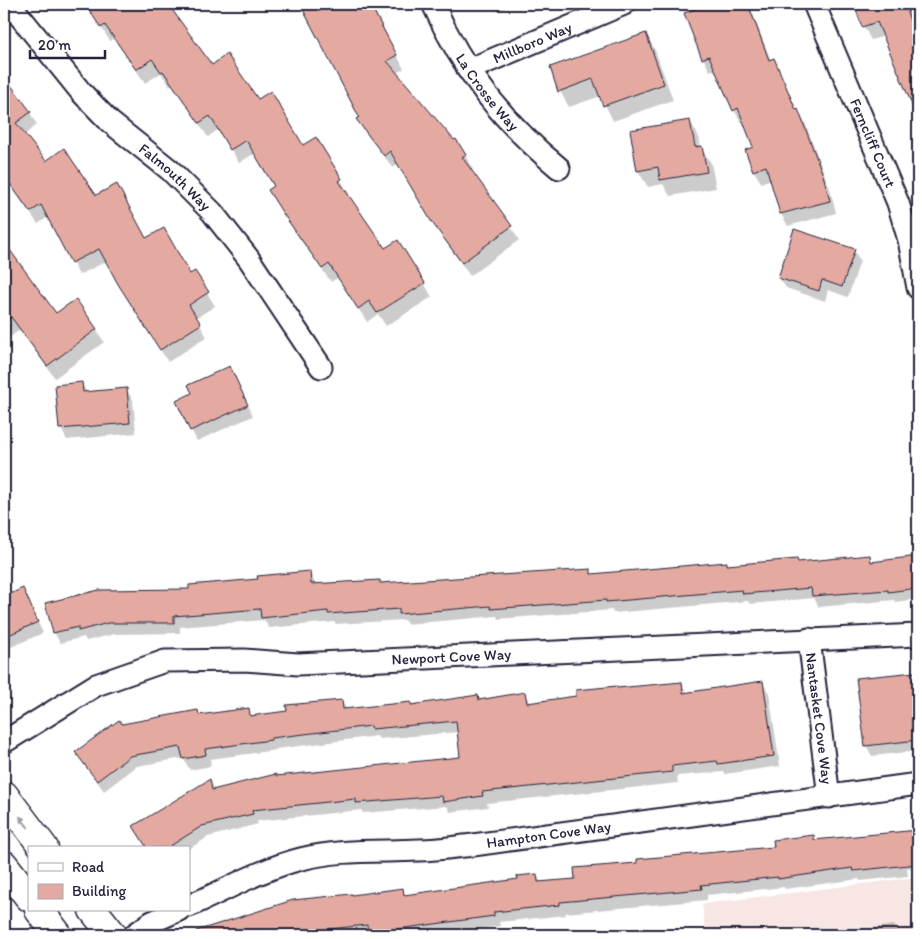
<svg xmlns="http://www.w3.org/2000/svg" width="922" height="939" viewBox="0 0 922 939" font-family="Itim,sans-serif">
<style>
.built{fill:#f7e6e3}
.shadow{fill:#0003}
.building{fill:#e4aaa1;stroke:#22223b}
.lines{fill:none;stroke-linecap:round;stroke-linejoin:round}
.street-casing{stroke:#22223b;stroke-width:25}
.secondary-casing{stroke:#22223b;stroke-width:31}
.street{stroke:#fff;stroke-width:21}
.secondary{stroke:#fff;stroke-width:28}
.oneway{fill:#9c9ca7}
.labels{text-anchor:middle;stroke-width:4.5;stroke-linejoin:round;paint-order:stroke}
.street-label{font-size:15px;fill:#22223b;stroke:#fff}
</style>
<rect width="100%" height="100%" fill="#fff"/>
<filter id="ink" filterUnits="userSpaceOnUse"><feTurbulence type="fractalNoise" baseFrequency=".02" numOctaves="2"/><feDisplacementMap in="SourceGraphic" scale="10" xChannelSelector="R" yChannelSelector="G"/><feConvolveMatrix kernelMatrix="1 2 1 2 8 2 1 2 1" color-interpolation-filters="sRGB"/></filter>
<g filter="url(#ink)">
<polygon class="built" points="918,877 918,935 706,935 702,904"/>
<g class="shadow">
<polygon points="86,4 163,4 226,103 258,101 302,146 315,138 349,194 347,195 385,250 424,283 432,297 386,326 378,314 367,322 338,277 331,282 293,229 278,204 275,187 255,153 239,163 219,129 208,137 172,84 170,86 161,73 145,83 114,38 110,41"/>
<polygon points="204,4 217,4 206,8"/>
<polygon points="302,4 371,4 404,69 396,73 453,142 456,140 473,169 470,171 511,227 519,240 470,276 441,235 398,164 393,168 366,133 358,120 361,118"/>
<polygon points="492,4 518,4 496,11"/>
<polygon points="712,4 749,4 771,61 773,60 780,72 797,111 805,123 830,189 836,213 788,226 781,214 771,179 761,183 754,171 746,150 754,147 744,121 741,122 734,110 716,69 710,71 703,58 686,14"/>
<polygon points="856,4 918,4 918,123 913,108 914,107 885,36 871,40 864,27"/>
<polygon points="646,34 655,50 673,100 613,121 601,96 569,107 560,91"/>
<polygon points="4,92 7,98 30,113 37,125 24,135 46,162 95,197 190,276 195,273 215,306 196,318 207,337 168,362 127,297 107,261 79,275 48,217 38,224 4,177"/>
<polygon points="690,121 699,137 701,148 711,163 716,188 670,196 663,184 648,187 638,171 631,131"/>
<polygon points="854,250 860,261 848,297 828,290 825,301 786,288 779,277"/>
<polygon points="4,259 56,315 96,329 104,342 55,378 20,330 4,341"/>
<polygon points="236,378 253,416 197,441 177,402"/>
<polygon points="82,384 87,393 126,389 133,400 136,433 67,440 61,429 57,386"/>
<polygon points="869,557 873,563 918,557 918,599 895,602 894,600 819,607 814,598 750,604 748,601 613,613 612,610 498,619 497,616 407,624 404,620 336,624 334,622 269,628 264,620 180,627 180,633 114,634 86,641 84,637 60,643 54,632 191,590 309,572 316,585 379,581 381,585 590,570 592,575 798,563"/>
<polygon points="22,590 43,633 11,647 9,643 4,646 4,598"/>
<polygon points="914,673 918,680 918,751 872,756 866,745"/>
<polygon points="762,682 769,693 780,766 725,774 724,772 677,776 678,783 487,803 488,807 450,812 447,806 363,813 361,810 257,821 258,824 208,837 189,849 148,848 210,781 215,791 277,778 461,758 458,732 379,739 377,736 276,749 276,750 210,759 211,766 190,770 183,758 137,766 104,791 77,753 121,725 197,712 200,716 248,710 253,717 288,712 341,701 347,710 412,707 477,696 480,701 525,694 530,704 618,689 681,683 688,694"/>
<polygon points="918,824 918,867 907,868 908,876 860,881 859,879 785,889 784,887 707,895 707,900 565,913 566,915 499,922 500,926 449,934 448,932 429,935 230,935 226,922 352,895 402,889 406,896 519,880 537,875 541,883 577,880 639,864 775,848 813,836 816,841 918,832 917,825"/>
<polygon points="894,925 898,933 918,931 918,935 861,935 860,930"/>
</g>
<g class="building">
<polygon points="85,4 168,4 212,65 227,54 258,99 271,91 303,145 316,137 342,179 339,181 385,248 398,240 425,283 377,313 369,301 358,309 329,264 322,269 284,215 268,190 274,186 246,140 230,150 210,116 199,123 163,71 161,72 152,59 136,70 105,25 101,28"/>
<polygon points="300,4 370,4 397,55 387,61 454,140 456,139 466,155 462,157 512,226 462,263 431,221 390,151 384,156 356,119 359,117"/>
<polygon points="709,4 748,4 769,60 774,58 796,110 798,109 823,175 830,201 780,214 766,166 753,171 745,150 753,147 738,108 733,111 709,56 702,59 684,13"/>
<polygon points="854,4 918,4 918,8 907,12 918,43 918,119 877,22 862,27"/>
<polygon points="646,33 664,84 603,106 593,79 558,92 550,67"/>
<polygon points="4,76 31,112 16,123 46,161 64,148 96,195 117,184 146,238 164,228 190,274 195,271 209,292 189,305 201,324 160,350 118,284 99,249 71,263 41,205 30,212 4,175"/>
<polygon points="690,120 695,147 702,146 707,172 660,180 658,167 637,171 630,130"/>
<polygon points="794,229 855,249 842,287 822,280 819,291 778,278"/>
<polygon points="4,242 56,313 76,299 97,329 47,366 11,317 4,323"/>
<polygon points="230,366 248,405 190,431 176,401 192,393 188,385"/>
<polygon points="82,382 83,392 127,388 130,423 59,429 55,385"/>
<polygon points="870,555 871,562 918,556 918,588 888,592 888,590 812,596 811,588 743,594 742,590 606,602 606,600 491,609 490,606 399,614 399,609 328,614 328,611 261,618 260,609 174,616 174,623 108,623 78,631 78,627 53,633 45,603 99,590 189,589 189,585 258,579 257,576 310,571 311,584 380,580 380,583 591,569 591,574 727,562 727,565 797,559 798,562"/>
<polygon points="23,588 38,622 4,637 4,597"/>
<polygon points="915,672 918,700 918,740 865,746 856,678"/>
<polygon points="763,681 774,756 718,764 717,761 672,766 672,772 482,792 483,796 443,802 442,796 356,803 356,799 252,810 253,814 202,826 167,848 147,848 133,826 210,779 212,790 276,774 276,776 460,757 456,721 372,729 371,726 271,738 271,740 205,749 206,755 183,759 180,747 130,756 97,781 75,752 119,720 122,724 198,710 199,715 249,708 250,716 287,711 286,705 342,700 343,709 411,702 411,705 478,695 479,700 525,692 527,703 576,696 576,690 617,686 617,688 682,682 683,693"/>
<polygon points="918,830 918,864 853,871 852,868 778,879 778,877 701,885 702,889 560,902 560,905 494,912 494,916 368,933 367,925 291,933 292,935 196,935 196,931 293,900 352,894 352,895 403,888 404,895 518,879 517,876 537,874 538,882 575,879 574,868 637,863 637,859 774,847 773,840 814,835 814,840"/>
</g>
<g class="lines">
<defs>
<g id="street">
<path id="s1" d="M10 4 81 92 110 122 170 170 212 212 249 259 321 367"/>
<path id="s2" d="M433 4C463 71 502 121 559 168"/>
<path id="s3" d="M814 4 898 203 909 240 918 288"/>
<path id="s4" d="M468 70 624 4"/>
<path id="s5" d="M809 639 829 797"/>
<path id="s6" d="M4 742 96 685 165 661 244 660 298 664 918 635"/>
<path id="s7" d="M189 906C226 890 261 869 301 859 339 849 380 852 419 850 437 850 455 847 473 845L918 784"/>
<polyline points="134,935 152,922 179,910"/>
</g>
<g id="secondary">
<polyline points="4,795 44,848"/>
<polyline points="4,865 29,897"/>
<polyline points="39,910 58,935"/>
<polyline points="93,910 113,935"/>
</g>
</defs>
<use href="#street" class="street-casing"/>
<use href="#secondary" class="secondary-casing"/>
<use href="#street" class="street"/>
<use href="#secondary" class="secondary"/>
</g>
<defs><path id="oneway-solid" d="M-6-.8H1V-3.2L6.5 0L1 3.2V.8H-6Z" transform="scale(1.25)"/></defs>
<use class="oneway" href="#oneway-solid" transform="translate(24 822) rotate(-128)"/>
</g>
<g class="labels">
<g class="street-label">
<text dy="5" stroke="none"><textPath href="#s4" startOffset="70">Millboro Way</textPath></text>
<text dy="5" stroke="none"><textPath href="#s2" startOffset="104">La Crosse Way</textPath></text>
<text dy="5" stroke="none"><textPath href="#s3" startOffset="151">Ferncliff Court</textPath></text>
<text dy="5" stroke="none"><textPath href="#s1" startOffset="240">Falmouth Way</textPath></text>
<text dy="5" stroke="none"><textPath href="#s6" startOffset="468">Newport Cove Way</textPath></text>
<text dy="5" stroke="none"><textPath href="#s5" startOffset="80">Nantasket Cove Way</textPath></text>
<text dy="5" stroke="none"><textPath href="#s7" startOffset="371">Hampton Cove Way</textPath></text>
</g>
</g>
<rect width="922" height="939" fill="none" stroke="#fff" stroke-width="20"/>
<rect x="10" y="10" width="902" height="919" fill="none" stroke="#22223b" stroke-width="2" filter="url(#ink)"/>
<rect x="28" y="846" width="162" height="65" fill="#ffffff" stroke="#a7a7b1"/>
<rect x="38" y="863" width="25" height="8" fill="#ffffff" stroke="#a7a7b1"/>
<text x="72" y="872" font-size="15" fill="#22223b">Road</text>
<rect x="38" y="884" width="25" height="15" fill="#e4aaa1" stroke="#a7a7b1"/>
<text x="72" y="896" font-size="15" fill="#22223b">Building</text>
<path d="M30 50v8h75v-8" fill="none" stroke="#22223b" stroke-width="2.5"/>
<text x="38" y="50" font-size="15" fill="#22223b" stroke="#ffffff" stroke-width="4" paint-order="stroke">20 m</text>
</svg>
